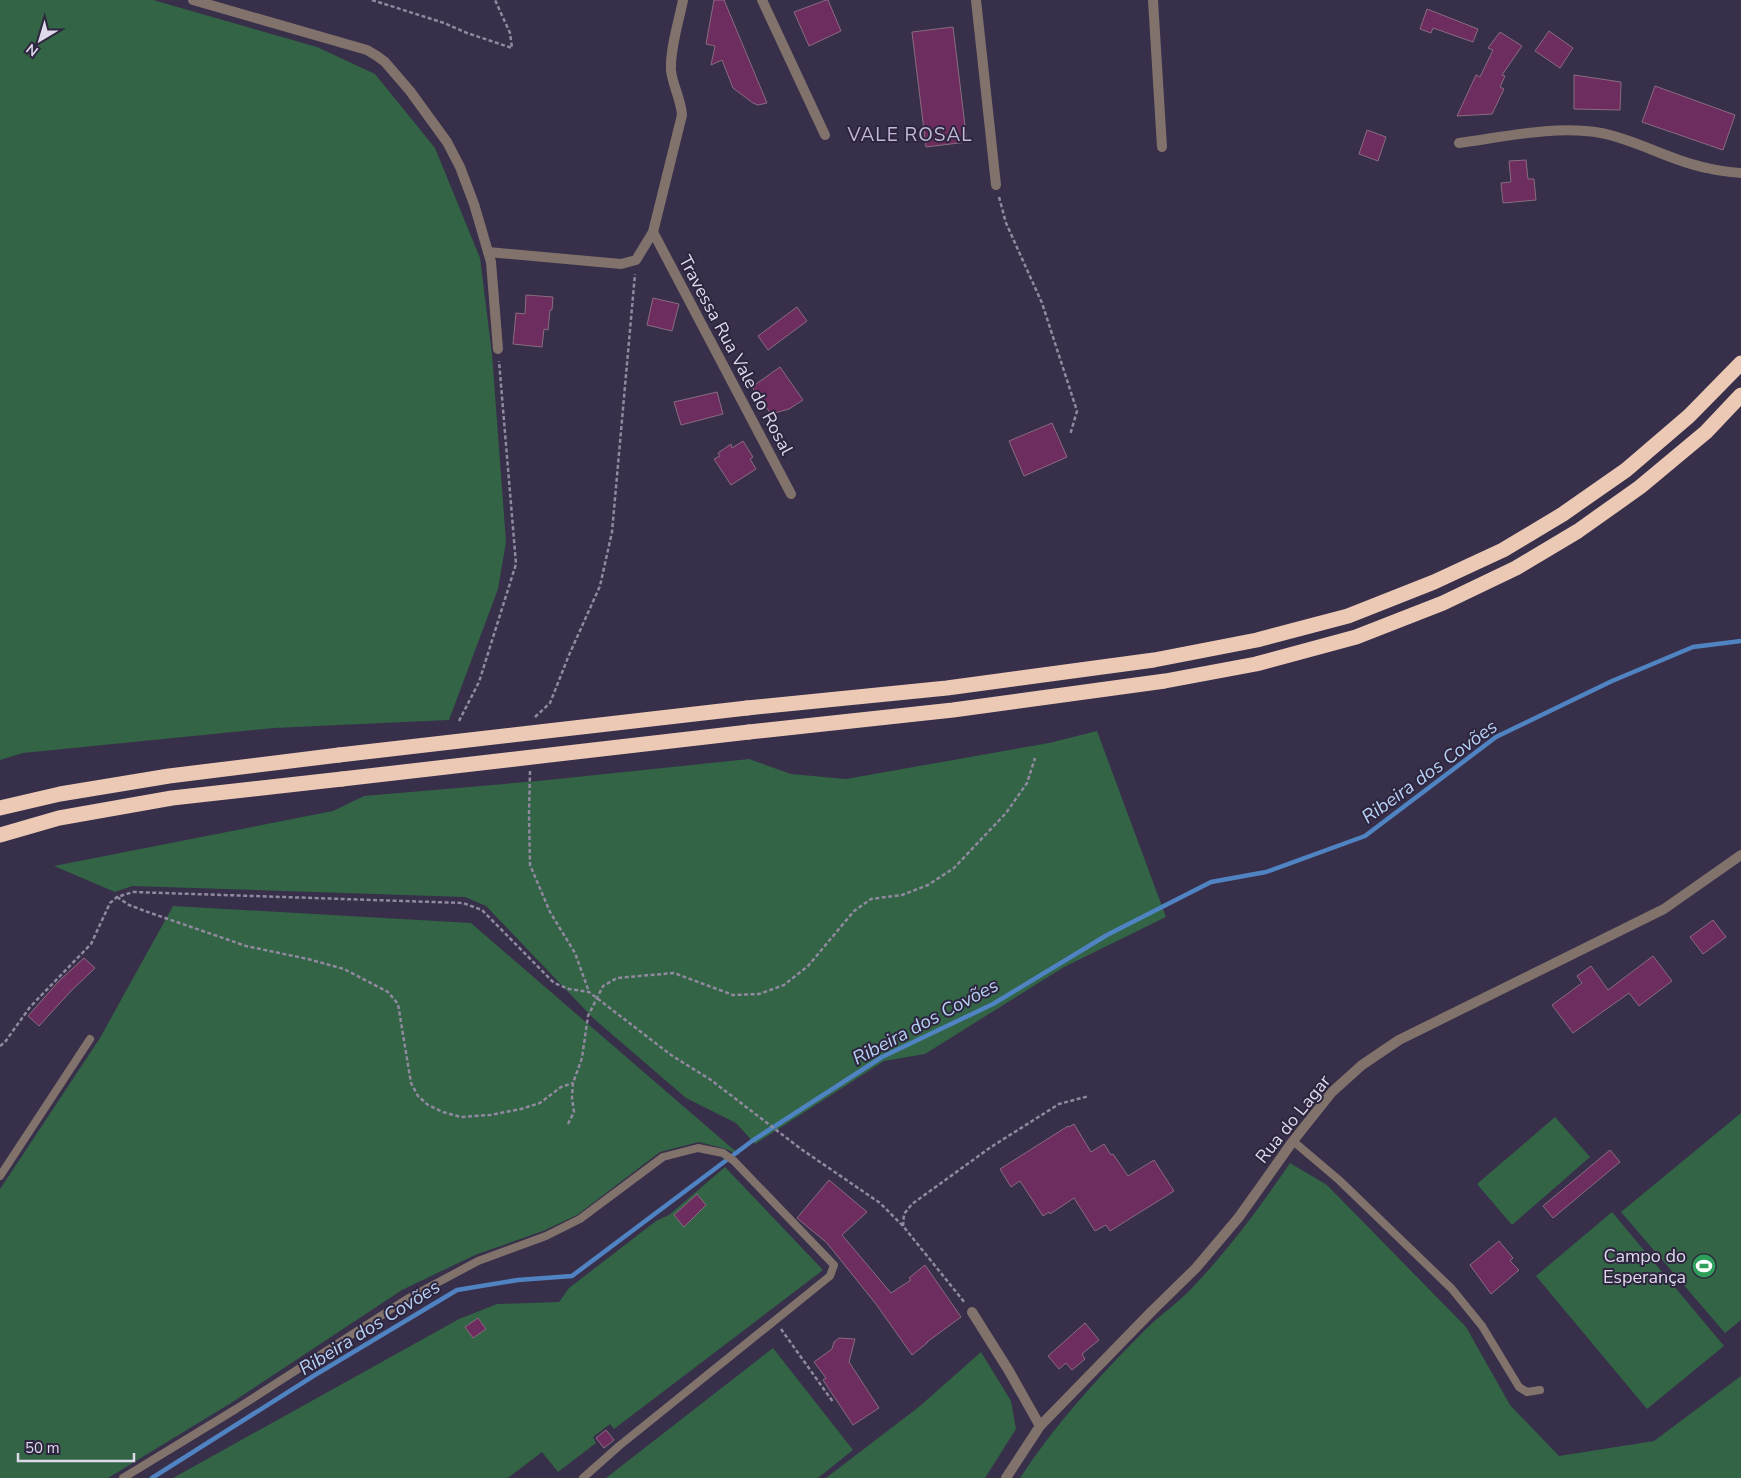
<svg xmlns="http://www.w3.org/2000/svg" width="1741" height="1478" viewBox="0 0 1741 1478" font-family="'Nunito Sans',sans-serif">
<style>
.green{fill:#326445}
.lines{fill:none;stroke-linecap:round;stroke-linejoin:round}
.stream{stroke:#4f83c2;stroke-width:4.5}
.building{fill:#6d2d5f;stroke:#896c80}
.path{stroke:#90899f;stroke-width:2.5;stroke-dasharray:4 2.5;stroke-linecap:butt}
.lane{stroke:#81736b;stroke-width:8}
.street{stroke:#81736b;stroke-width:10}
.highway{stroke:#ecc9b5;stroke-width:15}
.highway-bridge{stroke:#ecc9b5;stroke-width:15}
.labels{text-anchor:middle;stroke-width:4;stroke-linejoin:round;paint-order:stroke}
.street-label{font-size:18px;fill:#ded9eb;stroke:#2e253f}
.poi-label{font-size:18px;fill:#ded9eb;stroke:#2e253f;text-anchor:end}
.neighbourhood-label{font-size:19px;letter-spacing:1px;fill:#c3b9db;stroke:#2e253f}
.water-label{font-size:19px;font-style:italic;fill:#b5d0f3;stroke:#2e253f}
</style>
<rect width="100%" height="100%" fill="#382f4a"/>
<g class="green">
<polygon points="0,0 153,0 317,47 375,74 435,148 480,258 492,354 506,542 498,589 449,720 274,728 23,753 0,760"/>
<polygon points="1097,731 1166,917 1064,967 925,1054 884,1061 755,1144 736,1123 686,1098 593,1018 486,906 465,897 132,886 115,892 54,866 333,811 364,796 538,781 749,759 791,774 846,779 1049,743"/>
<polygon points="173,906 471,923 741,1156 726,1149 699,1142 660,1152 577,1215 543,1231 475,1255 402,1290 231,1403 108,1478 0,1478 0,1189 100,1038"/>
<polygon points="1741,1113 1741,1320 1725,1333 1621,1212"/>
<polygon points="1555,1117 1590,1157 1512,1225 1477,1184"/>
<path d="M1290 1163 1327 1185 1466 1327 1510 1405 1559 1456 1654 1441 1741 1376V1478H1020C1055 1424 1101 1374 1147 1328 1161 1314 1178 1303 1192 1288 1229 1249 1260 1207 1290 1163Z"/>
<polygon points="725,1167 823,1270 614,1429 610,1424 593,1437 596,1443 558,1472 542,1452 508,1478 173,1478 459,1319 497,1304 559,1302 569,1288 656,1221 669,1215"/>
<polygon points="1612,1212 1724,1346 1647,1409 1536,1276"/>
<polygon points="773,1348 853,1450 818,1478 606,1478"/>
<polygon points="981,1352 1011,1401 1016,1429 985,1478 826,1478 920,1406"/>
</g>
<g class="lines">
<polyline class="stream" points="152,1478 315,1375 457,1290 518,1280 572,1276 752,1141 882,1057 993,1004 1107,935 1211,882 1266,872 1365,836 1496,737 1612,681 1693,647 1741,641"/>
</g>
<g class="building">
<polygon points="714,0 724,0 767,103 758,105 753,103 733,88 722,60 711,65 715,46 706,44"/>
<polygon points="826,0 828,0 841,31 809,46 794,12"/>
<polygon points="1427,9 1478,29 1473,42 1433,28 1431,33 1420,29"/>
<polygon points="953,27 967,142 926,147 912,32"/>
<polygon points="1549,31 1573,48 1560,68 1535,51"/>
<polygon points="1500,32 1522,46 1502,75 1505,76 1500,87 1504,89 1492,114 1457,116 1476,75 1480,77 1493,50 1488,48"/>
<polygon points="1574,75 1621,82 1620,110 1574,109"/>
<polygon points="1655,86 1735,115 1723,150 1642,122"/>
<polygon points="1367,130 1386,137 1378,161 1359,154"/>
<polygon points="1526,160 1528,179 1534,179 1536,200 1503,203 1501,183 1511,182 1509,161"/>
<polygon points="526,295 553,297 552,310 550,310 548,330 544,329 542,347 513,344 516,313 525,314"/>
<polygon points="653,298 679,304 672,331 647,325"/>
<polygon points="797,307 807,321 768,350 758,336"/>
<polygon points="780,367 803,400 789,409 771,414 752,387"/>
<polygon points="717,392 723,414 681,425 674,402"/>
<polygon points="1052,423 1067,457 1024,476 1009,441"/>
<polygon points="743,441 753,457 750,459 756,469 731,485 714,459 720,456 718,453 731,444 732,448"/>
<polygon points="1713,920 1726,937 1703,954 1690,937"/>
<polygon points="1653,956 1672,981 1639,1006 1629,993 1573,1033 1552,1005 1582,983 1577,976 1591,966 1608,990"/>
<polygon points="84,958 95,968 70,992 39,1026 28,1016 59,981"/>
<polygon points="1074,1124 1091,1152 1104,1144 1111,1155 1113,1154 1128,1176 1154,1160 1174,1191 1110,1231 1106,1225 1095,1231 1074,1198 1050,1214 1049,1212 1043,1216 1020,1181 1011,1187 1000,1169 1068,1126 1069,1127"/>
<polygon points="1610,1150 1620,1162 1553,1218 1543,1206"/>
<polygon points="829,1180 867,1212 842,1235 891,1293 911,1280 909,1278 925,1265 961,1317 927,1342 927,1343 912,1355 876,1304 827,1243 797,1218"/>
<polygon points="697,1194 706,1205 684,1227 674,1215"/>
<polygon points="1499,1241 1513,1258 1510,1261 1519,1270 1491,1294 1470,1265"/>
<polygon points="478,1318 486,1329 473,1338 465,1327"/>
<polygon points="1085,1323 1099,1340 1082,1354 1085,1359 1072,1370 1066,1363 1059,1369 1048,1356"/>
<polygon points="839,1338 855,1339 849,1362 879,1408 853,1425 823,1380 826,1378 814,1362 832,1349 834,1342"/>
<polygon points="606,1430 614,1440 604,1448 596,1438"/>
</g>
<g class="lines">
<g class="path">
<polyline points="372,0 444,23 467,33 512,48 510,33 495,0"/>
<polyline points="999,197 1006,223 1042,303 1077,411 1070,435"/>
<polyline points="535,717 550,703 569,655 600,586 612,532 635,274"/>
<polyline points="459,721 479,682 516,564 499,361"/>
<polyline points="530,771 529,813 530,865 550,912 575,953 589,992"/>
<polyline points="117,897 129,905 145,911 246,946 308,959 344,969 388,992 398,1004 411,1083 418,1096 428,1105 443,1112 461,1117 490,1115 521,1109 540,1103 561,1087 573,1083"/>
<polyline points="0,1046 5,1042 30,1007 91,944 110,903 117,897 133,892 463,903 482,910 554,983 569,989 589,992 671,1055 711,1080 801,1149 880,1203 903,1226 965,1303"/>
<polyline points="568,1124 574,1112 572,1098 573,1083 582,1058 588,1016 603,986 617,978 674,973 733,995 759,994 784,985 808,966 854,911 871,899 902,895 928,885 954,868 1006,813 1027,783 1035,758"/>
<polyline points="903,1226 904,1214 912,1204 991,1147 1059,1104 1089,1096"/>
<polyline points="781,1329 833,1402"/>
</g>
<g class="lane">
<polyline points="1293,1141 1339,1180 1452,1289 1482,1326 1519,1387 1527,1392 1540,1390"/>
<polyline points="0,1176 90,1039"/>
<polyline points="123,1478 236,1409 407,1299 478,1261 546,1236 580,1219 663,1157 698,1148 723,1153 734,1161 834,1265 830,1276 619,1446 583,1478"/>
</g>
<g class="street">
<polyline points="193,0 367,50 377,56 385,62 410,91 447,142 460,167 474,204 491,262 498,349"/>
<polyline points="762,0 825,135"/>
<polyline points="976,0 996,185"/>
<polyline points="1153,0 1162,147"/>
<path d="M1459 143C1504 137 1556 125 1601 133 1638 140 1670 161 1707 168 1718 171 1730 172 1741 173"/>
<polyline points="653,232 791,494"/>
<path d="M488 252 621 264 636 260 653 232 682 115C681 99 672 84 671 70 670 48 679 21 683 0"/>
<polyline points="972,1312 1009,1371 1040,1426"/>
<polyline points="1006,1478 1040,1426 1152,1311 1196,1268 1239,1217 1293,1141 1332,1092 1362,1065 1399,1040 1664,909 1741,855"/>
</g>
<g class="highway">
<polyline points="747,708 947,688 1154,660 1257,640 1348,616 1434,582 1503,550 1563,514 1626,470 1689,416 1741,363"/>
<polyline points="749,732 953,710 1165,681 1256,664 1356,637 1443,603 1516,568 1578,531 1640,487 1706,432 1741,395"/>
<polyline points="0,808 60,794 169,776 339,755"/>
<polyline points="0,835 59,818 172,798 342,779"/>
</g>
<g class="highway-bridge">
<polyline points="339,755 747,708"/>
<polyline points="342,779 749,732"/>
</g>
</g>
<defs>
<symbol id="stadium-disc" viewBox="-11 -11 22 22"><circle r="9.5" fill="#2e9e5b" stroke="#2e253f"/><path d="M0-5a6.5 5 0 1 0 0 10a6.5 5 0 1 0 0-10ZM-3.5-1.8h7v3.6h-7Z" fill="#fff"/></symbol>
</defs>
<g fill-rule="evenodd">
<use href="#stadium-disc" x="1690" y="1252" width="28" height="28"/>
</g>
<g class="labels">
<g class="street-label">
<text transform="translate(736 355) rotate(62)" y="6">Travessa Rua Vale do Rosal</text>
<text transform="translate(1293 1119) rotate(-51)" y="6">Rua do Lagar</text>
</g>
<g class="poi-label">
<text x="1686" y="1262">Campo do<tspan x="1686" dy="21">Esperança</tspan></text>
</g>
<g class="neighbourhood-label">
<text x="910" y="141">VALE ROSAL</text>
</g>
<g class="water-label">
<text transform="translate(1429 771) rotate(-36)" y="7">Ribeira dos Covões</text>
<text transform="translate(925 1021) rotate(-28)" y="7">Ribeira dos Covões</text>
<text transform="translate(369 1327) rotate(-32)" y="7">Ribeira dos Covões</text>
</g>
</g>
<g transform="translate(40 40) rotate(218)" stroke="#2e253f" stroke-width="4" paint-order="stroke">
<path d="M0-4L9 19L0 12L-9 19Z" fill="#ded9eb"/>
<text y="-8" font-size="14" font-weight="bold" text-anchor="middle" fill="#ded9eb">N</text>
</g>
<path d="M18 1453v8h116v-8" fill="none" stroke="#ded9eb" stroke-width="2.5"/>
<text x="25" y="1453" font-size="15" fill="#ded9eb" stroke="#2e253f" stroke-width="4" paint-order="stroke">50 m</text>
</svg>
